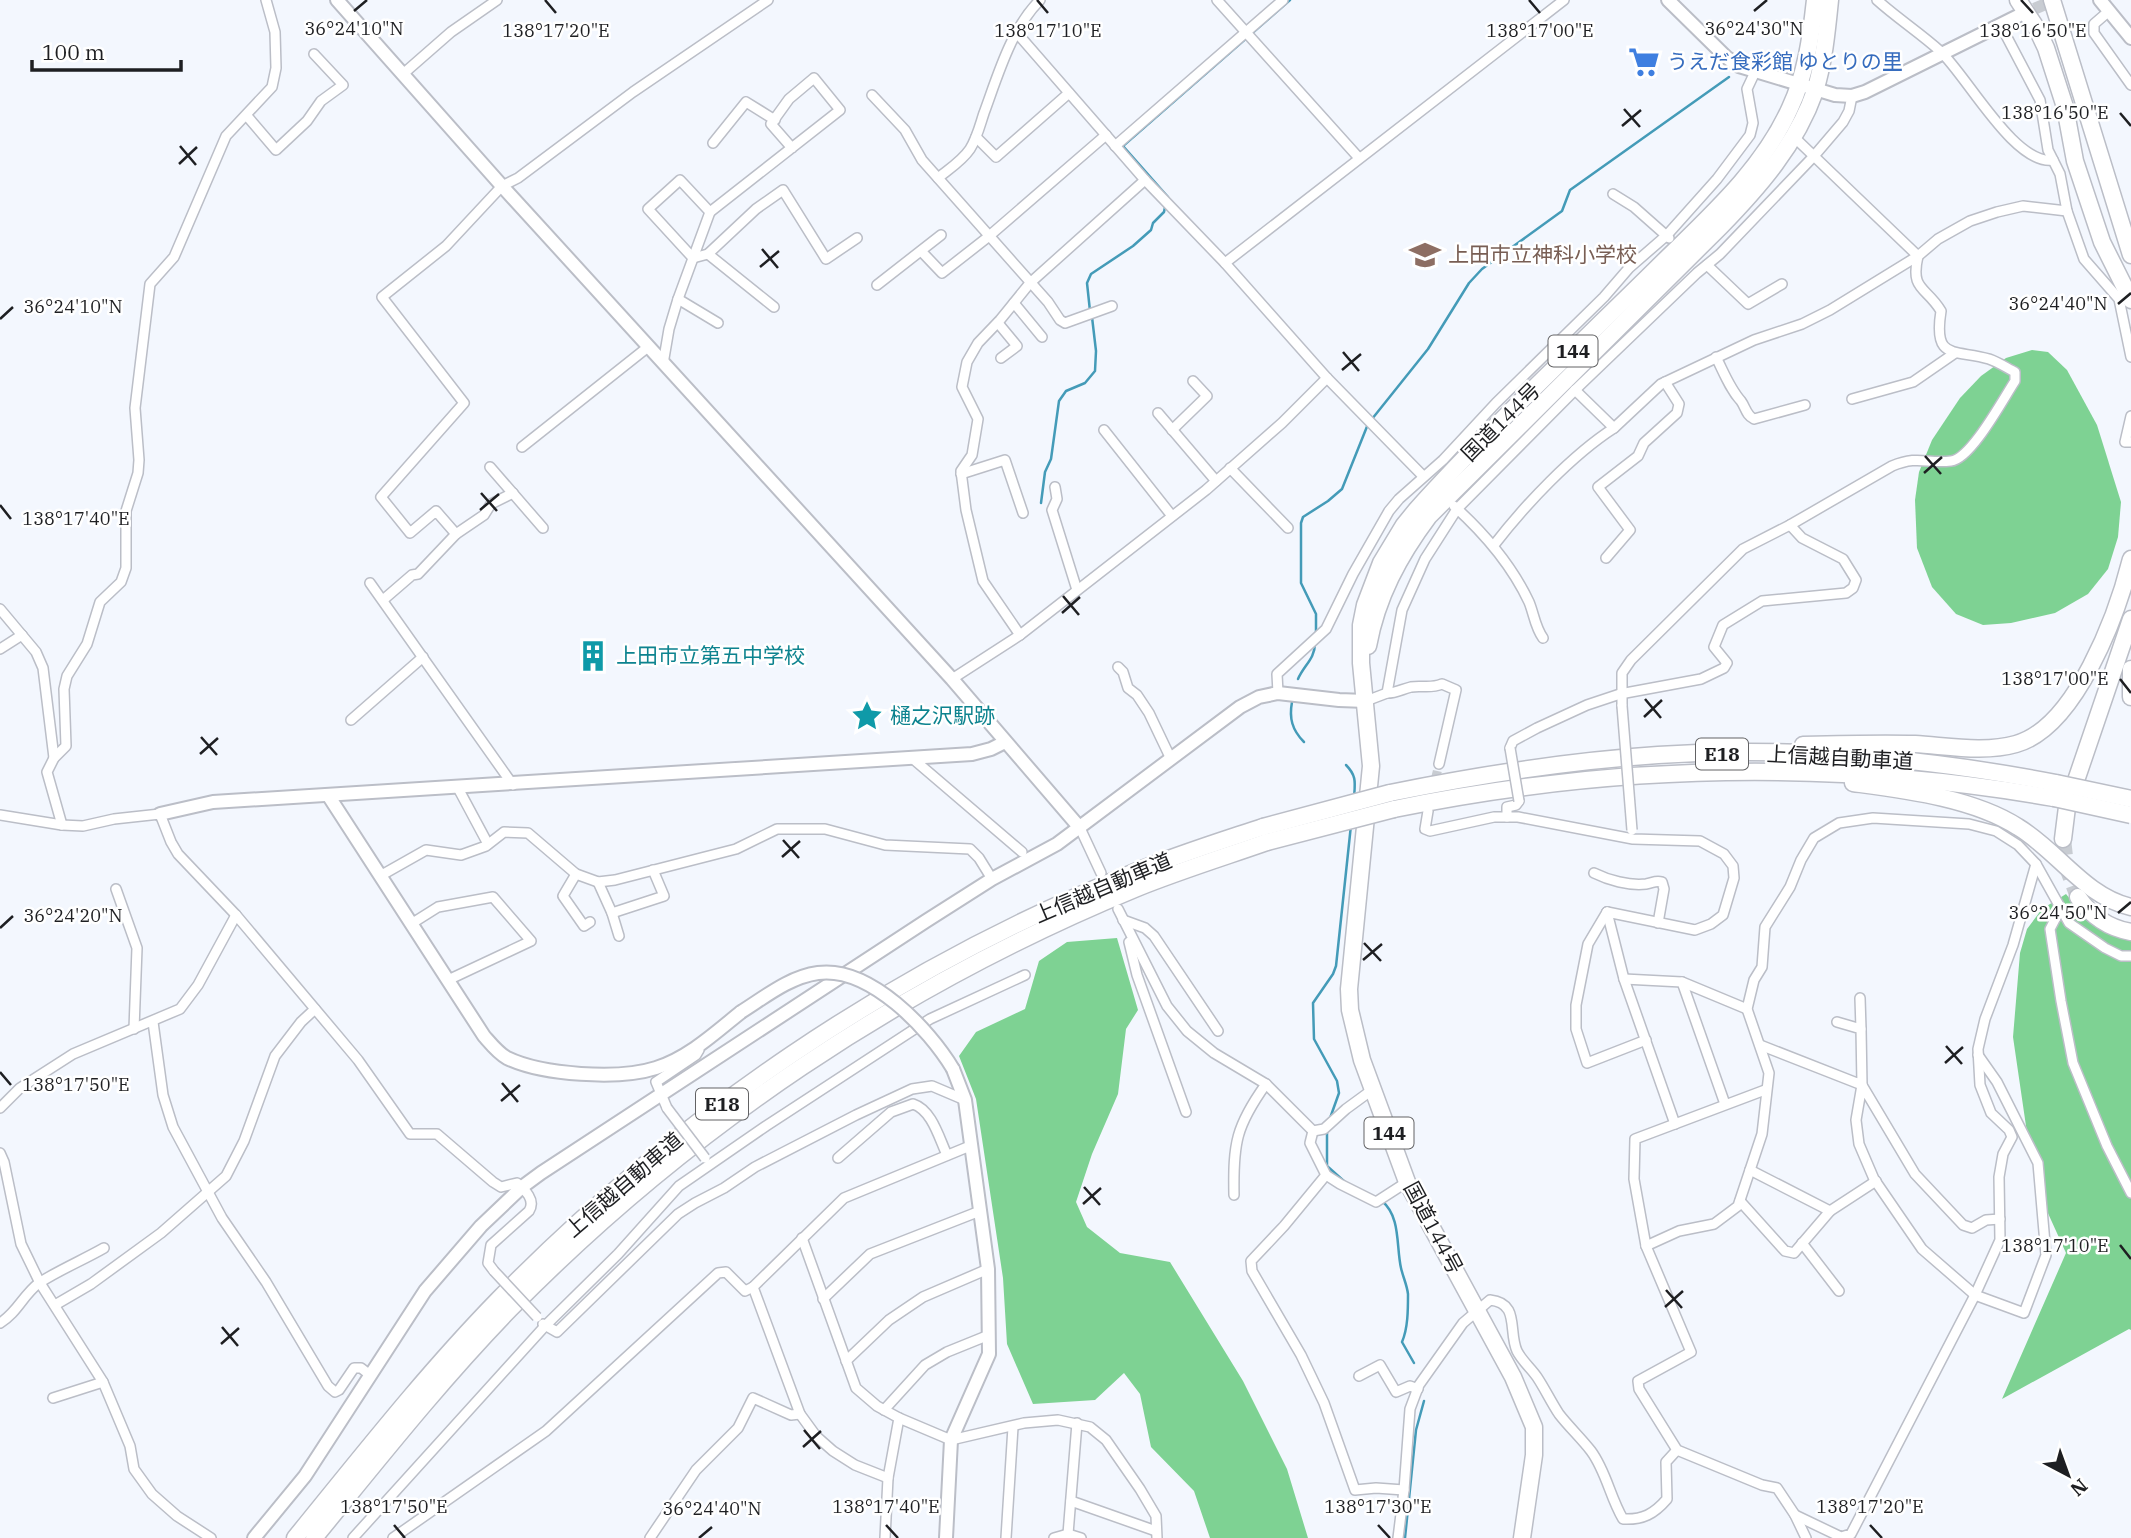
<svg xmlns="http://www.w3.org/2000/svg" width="2131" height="1538" viewBox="0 0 2131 1538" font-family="'IBM Plex Serif','Noto Sans JP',serif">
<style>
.forest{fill:#7ed293}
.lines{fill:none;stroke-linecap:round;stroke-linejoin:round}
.stream{stroke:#449bb8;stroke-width:2.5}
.street-tunnel{stroke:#c8ccd2;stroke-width:9;stroke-dasharray:9 4.5;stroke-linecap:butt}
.secondary-tunnel{stroke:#c8ccd2;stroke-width:12;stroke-dasharray:12 6;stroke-linecap:butt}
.highway-tunnel{stroke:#c8ccd2;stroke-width:16;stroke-dasharray:16 8;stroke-linecap:butt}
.street-casing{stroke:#bbbec7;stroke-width:12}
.secondary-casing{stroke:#bbbec7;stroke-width:16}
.highway-casing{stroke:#bbbec7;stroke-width:19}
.street{stroke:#fff;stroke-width:9}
.secondary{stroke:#fff;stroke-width:12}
.highway{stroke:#fff;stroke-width:16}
.street-bridge-casing{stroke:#bbbec7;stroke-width:12;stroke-linecap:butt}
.secondary-bridge-casing{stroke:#bbbec7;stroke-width:16;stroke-linecap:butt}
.highway-bridge-casing{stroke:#bbbec7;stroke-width:19;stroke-linecap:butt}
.street-bridge{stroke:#fff;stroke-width:9}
.secondary-bridge{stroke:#fff;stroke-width:12}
.highway-bridge{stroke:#fff;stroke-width:16}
.ticks{fill:none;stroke:#1e1f22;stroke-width:2.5}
.labels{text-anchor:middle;stroke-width:5;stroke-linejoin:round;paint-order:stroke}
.shield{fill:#fff;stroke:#626264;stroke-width:2}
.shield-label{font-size:19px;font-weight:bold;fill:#1e1f22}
.shop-label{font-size:21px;fill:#366cbe;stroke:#fff;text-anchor:start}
.education-label{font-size:21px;fill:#785e54;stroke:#fff;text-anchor:start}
.street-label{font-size:21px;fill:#1e1f22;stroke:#fff}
.culture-label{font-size:21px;fill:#0d838f;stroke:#fff;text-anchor:start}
.ticks-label{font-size:18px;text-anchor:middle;fill:#1e1f22;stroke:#fff;stroke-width:5;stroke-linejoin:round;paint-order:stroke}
</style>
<rect width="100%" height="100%" fill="#f3f7fe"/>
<g class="forest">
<polygon points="2032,350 2048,352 2067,370 2097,425 2121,502 2118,537 2108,569 2088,594 2055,613 2011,623 1983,625 1956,614 1932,587 1917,548 1915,500 1919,472 1932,440 1960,398 1981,376 2006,358"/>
<path d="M2066 894C2086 919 2101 930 2131 941V1330L2129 1329 2002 1399 2066 1253 2042 1200 2026 1126 2013 1037 2020 953 2027 929 2042 909Z"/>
<polygon points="1117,938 1138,1010 1126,1029 1118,1094 1092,1154 1076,1202 1087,1227 1120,1253 1170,1262 1243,1381 1287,1469 1308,1538 1210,1538 1194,1491 1151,1447 1140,1394 1124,1373 1095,1400 1033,1404 1007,1344 1003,1278 976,1099 959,1056 976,1032 1025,1009 1039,961 1067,942"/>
</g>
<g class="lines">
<g class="stream">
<polyline points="1168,197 1123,146 1290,0"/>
<polyline points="1090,311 1087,283 1091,274 1133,246 1151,230 1153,223 1164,212 1165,207"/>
<polyline points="1372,419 1428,349 1469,283 1482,269 1562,211 1570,190 1729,77"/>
<polyline points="1041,503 1045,472 1051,459 1059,401 1066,391 1085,383 1095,371 1096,351 1092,317"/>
<polyline points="1316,636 1316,614 1301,583 1301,523 1303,517 1328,501 1342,489 1368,424"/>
<path d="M1298 679C1304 665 1315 659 1315 643"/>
<path d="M1292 702C1289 718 1292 730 1304 742"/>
<path d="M1346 765C1357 776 1355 783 1354 798"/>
<polyline points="1329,1121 1339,1093 1337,1081 1314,1039 1313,1003 1333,974 1336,966 1351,825"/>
<polyline points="1327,1131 1327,1166 1345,1182"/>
<path d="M1382 1201C1401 1217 1396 1246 1401 1268 1403 1277 1407 1285 1408 1294 1408 1310 1408 1328 1402 1342L1414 1363"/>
<polyline points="1405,1538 1416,1430 1424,1401"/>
</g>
<polyline class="street-tunnel" points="1429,806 1439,764"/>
<polyline class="secondary-tunnel" points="2018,16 2055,0"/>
<polyline class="highway-tunnel" points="2063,839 2066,865 2078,897"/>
<defs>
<g id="street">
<polyline points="1217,0 1359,158"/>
<path d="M1877 0C1897 18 1920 33 1940 51 1967 76 2015 166 2053 160"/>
<polyline points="2109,11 2094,24 2094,33 2131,85"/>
<polyline points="2000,24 2040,100 2048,150 2060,174 2067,211 2084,259 2119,299 2131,357"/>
<polyline points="1017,33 1145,180 1225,263 1327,378 1423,476"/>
<polyline points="403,74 451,32 497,0"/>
<polyline points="872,95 905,130 922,160 1048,302 1060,320 1065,323 1112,306"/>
<polyline points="247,116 276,150 307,121 321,101 343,85 314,54"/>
<polyline points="976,137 996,157 1069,93"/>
<polyline points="1794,137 1918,256"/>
<polyline points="713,143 746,102 775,120"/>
<polyline points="1115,146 1283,0"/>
<path d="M938 178C949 169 962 161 970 149 977 138 980 125 984 113 998 75 1011 29 1040 0"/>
<polyline points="1613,194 1634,207 1669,238"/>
<polyline points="710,212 680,180 648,209 693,258 708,254 756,209 783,190 826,259 857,238"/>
<polyline points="921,251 942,273 988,237 1106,135"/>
<polyline points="708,254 774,307"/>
<polyline points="1225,263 1564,0"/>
<polyline points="1707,265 1748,304 1782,284"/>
<polyline points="877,285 941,235"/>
<polyline points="678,299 718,323"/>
<polyline points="1014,303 1042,337"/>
<polyline points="998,323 1017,346 1001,358"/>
<path d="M1716 357C1724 373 1730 389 1741 401 1746 408 1746 415 1754 419L1805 405"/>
<polyline points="663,364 669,329 678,299 710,212 840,110 814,78 789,99 771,124 792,148"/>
<polyline points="1575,390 1614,428 1661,384 1754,340 1802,324 1830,310 1918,256 1938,239 1970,221 1997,212 2023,206 2067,211"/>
<polyline points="1852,399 1913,382 1955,353"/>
<polyline points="1158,413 1216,481"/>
<polyline points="2131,416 2125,442 2131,442"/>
<polyline points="1104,430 1172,516"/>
<polyline points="1172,430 1207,396 1193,381"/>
<polyline points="522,447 648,347"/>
<polyline points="490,467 543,528"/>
<polyline points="1230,468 1288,528"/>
<polyline points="961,474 1005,460 1023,513"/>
<polyline points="1055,487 1057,499 1052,510 1077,590"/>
<path d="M1454 506C1484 533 1512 566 1529 602 1534 614 1535 627 1543 638"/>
<polyline points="456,534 436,511 410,533 381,497 464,403 382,297 446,246 502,186 518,178 633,92 768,0"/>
<path d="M1494 545C1525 505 1572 455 1614 428"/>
<polyline points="1606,558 1630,530 1598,487 1638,456 1644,443 1677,413 1679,404 1665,382"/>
<polyline points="370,583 513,785"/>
<polyline points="383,600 412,575 418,574 456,534 484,515 491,504 513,493"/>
<polyline points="0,609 36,652 43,668 54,758"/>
<polyline points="1020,635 983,581 966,510 961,471 972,455 978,419 962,387 967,362 978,343 1000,320 1030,283 1145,180"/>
<polyline points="0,649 22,635"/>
<polyline points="1118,667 1123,672 1128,688 1137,695 1149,713 1170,757"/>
<polyline points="952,679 1020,635 1206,490 1282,423 1327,378"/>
<polyline points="1278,693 1277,674 1326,629 1353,574 1389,511 1399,499 1443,460 1496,403 1604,297 1629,268 1667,235 1717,179 1750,135 1753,123 1747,89 1755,72"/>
<path d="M1387 693C1397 693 1402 689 1411 687 1422 685 1430 689 1442 684L1456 690 1439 764"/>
<polyline points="1366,701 1387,693 1402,610 1425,559 1457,509 1575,390 1697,273 1720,254 1814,156 1843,122 1849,111 1852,96"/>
<path d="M1622 706V673L1631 660 1743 549 1790 525 1892 466C1919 455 1926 464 1951 461 1971 459 2003 399 2015 381V372C2007 368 1998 362 1989 359 1954 349 1933 361 1941 311 1926 286 1910 291 1918 256"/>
<polyline points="351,720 423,657"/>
<polyline points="1510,748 1513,741 1537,728 1587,705 1620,694 1701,679 1724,668 1727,663 1714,647 1723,625 1762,601 1846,593 1853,588 1856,580 1843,559 1802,538 1790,525"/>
<polyline points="912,758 1022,852"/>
<polyline points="458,788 488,844"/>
<polyline points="1428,811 1425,829 1430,831 1494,817 1518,817 1633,839 1700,841 1724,854 1733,866 1734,878 1723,915 1711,924 1695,930 1607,912"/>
<path d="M0 815 62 825 83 826 114 819 160 814 171 842 178 854 236 915 358 1060 410 1134H437L493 1182 501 1187 517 1183C525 1190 536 1200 529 1211L491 1245 488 1263 494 1271"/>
<polyline points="1507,817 1507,807 1516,805 1519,801"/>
<polyline points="62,825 47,772 54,758 66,746 64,689 67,676 87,644 100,602 121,582 126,568 126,511 138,473 139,460 135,408 150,284 174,257 226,136 272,87 276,68 275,32 266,0"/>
<polyline points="1080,828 1101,873"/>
<path d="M1594 873C1608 880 1629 886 1646 884 1653 883 1655 880 1662 882L1664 889 1658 923"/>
<polyline points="576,874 563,896 584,926 590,922"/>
<polyline points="380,876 426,850 461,855 486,846 504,832 528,833 576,874 598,882 615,880 736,849 777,829 825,829 885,845 970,849 979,858 992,879"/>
<polyline points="598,882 612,913 619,936"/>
<polyline points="116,889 137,948 134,1029"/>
<polyline points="2061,908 2050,929 2061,1001 2073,1063 2107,1146 2131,1193"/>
<polyline points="1118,909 1167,1006 1187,1031 1214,1053 1266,1084 1313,1131 1324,1129 1346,1109 1372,1090"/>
<polyline points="1607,912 1624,979 1675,1124"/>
<polyline points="1607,912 1588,944 1576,1005 1576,1029 1587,1063 1646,1040"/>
<polyline points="612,913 664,896 653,870"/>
<polyline points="1123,920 1145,928 1154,936 1218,1031"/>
<polyline points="411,924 438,907 493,897 531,941 448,980"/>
<polyline points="1129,942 1137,975 1186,1112"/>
<polyline points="1624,979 1682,982 1747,1009"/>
<polyline points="1682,982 1725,1104"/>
<polyline points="1860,998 1861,1029"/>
<polyline points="153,1022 163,1095 173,1127 222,1218 266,1282 328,1386 335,1392 339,1390 354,1368 361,1368 370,1375"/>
<polyline points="1760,1045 1862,1085 1861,1029 1837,1022"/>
<polyline points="1978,1055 1997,1082 2038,1163 2046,1255 2024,1313 1975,1295 1922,1249 1874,1179 1859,1144 1856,1120 1862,1085 1915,1174 1963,1225 1972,1228 1986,1220 2000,1219"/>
<polyline points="1765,1090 1635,1139 1634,1179 1646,1246 1691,1352 1638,1381 1639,1389 1677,1450 1762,1485 1777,1488 1795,1515 1806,1538"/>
<polyline points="0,1108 20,1088 73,1054 180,1009 198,985 236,915"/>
<polyline points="667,1108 656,1082 696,1055 699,1050"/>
<polyline points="1313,1131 1310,1143 1326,1175 1340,1184 1376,1202 1407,1182"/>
<polyline points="0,1153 4,1162 21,1244 40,1283 103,1382 130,1446 134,1469 152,1494 177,1516 211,1538"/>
<path d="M838 1158 891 1112 913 1104C932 1110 939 1138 947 1155"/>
<polyline points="1750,1170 1830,1211 1876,1181"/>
<polyline points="1326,1175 1284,1226 1251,1261 1252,1271 1301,1355 1324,1403 1355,1490 1376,1488 1404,1490"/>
<path d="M1234 1195C1233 1143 1236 1126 1266 1084"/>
<polyline points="1740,1201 1785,1251 1794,1253 1830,1211"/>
<polyline points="802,1238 856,1388 877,1406 899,1418 951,1440 1024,1423 1058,1420 1090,1427 1106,1440 1140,1489 1156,1516 1157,1538"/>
<polyline points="1802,1243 1839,1291"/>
<polyline points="1646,1246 1679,1231 1714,1224 1738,1206 1762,1134 1769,1073 1747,1009 1754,980 1762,967 1765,927 1790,887 1801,860 1814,838 1839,823 1873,818 1969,824 1996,831 2018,845 2036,864 2069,923 2105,948 2121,956 2131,956"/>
<polyline points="823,1299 870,1254 980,1211"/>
<polyline points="55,1305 91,1284 161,1233 226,1176 244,1141 275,1056 301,1022 315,1009"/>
<path d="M0 1323C17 1313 23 1295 39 1283 59 1270 83 1260 104 1248"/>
<polyline points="543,1324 557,1332 678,1214 695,1203 724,1188 755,1167 856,1115 912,1089 932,1086 965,1100"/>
<polyline points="846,1361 889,1320 923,1297 988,1269"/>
<polyline points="1359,1376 1380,1365 1396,1392 1410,1386 1418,1389"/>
<polyline points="53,1398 103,1382"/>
<polyline points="884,1410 925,1365 947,1352 989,1335"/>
<polyline points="888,1478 855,1465 833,1451 816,1436 800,1414 753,1287 844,1198 970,1146"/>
<polyline points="1071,1501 1156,1531"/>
<polyline points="1795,1515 1841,1537 1851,1534 1975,1295 2000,1240 1999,1177 2003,1154 2012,1137 2009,1130 1991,1113 1980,1085 1978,1049 1985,1019 2013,945 2036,864"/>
<polyline points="1068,1534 1077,1423"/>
<polyline points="353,1538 545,1326 618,1254 679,1186 766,1126 930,1019 1025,975"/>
<polyline points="393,1538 546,1431 718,1273 726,1272 745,1291 753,1287"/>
<polyline points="650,1538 696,1470 738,1428 753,1398 791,1415 800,1414"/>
<polyline points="885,1538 888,1478 899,1418"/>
<polyline points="1006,1538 1013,1427"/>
<polyline points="1054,1538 1068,1534 1081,1538"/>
<path d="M1398 1538 1404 1490 1410 1409 1419 1385 1463 1323 1490 1300C1520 1303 1508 1331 1517 1351 1522 1361 1531 1368 1537 1377 1545 1389 1551 1402 1559 1414 1569 1427 1581 1438 1591 1451 1606 1471 1610 1497 1623 1519 1643 1520 1654 1514 1667 1499L1666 1462 1677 1450"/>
</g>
<g id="secondary">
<polyline points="337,0 502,186 952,679 1080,828"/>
<polyline points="1668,0 1726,57 1739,66 1835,95 1852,96 1865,92 2018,16"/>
<polyline points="2100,0 2131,38"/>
<path d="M328 795 484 1036C491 1044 498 1053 507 1058 542 1075 619 1080 656 1068 688 1058 715 1033 741 1012"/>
<polyline points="160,814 213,802 972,754 991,749 1005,742"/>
<polyline points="254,1538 305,1476 425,1291 481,1226 522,1187 541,1173 926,921 992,879 1057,844 1240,707 1259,697 1278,693 1339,700 1366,701"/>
<polyline points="946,1538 951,1440 989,1354 988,1269 965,1100 953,1069"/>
</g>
<g id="highway">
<polyline points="2018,0 2037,29 2046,48 2065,107 2075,161 2102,242 2131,300"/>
<polyline points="2052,0 2131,255"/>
<path d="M1368 646C1377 597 1399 556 1429 516L1720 227C1759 187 1796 145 1815 91 1824 62 1827 30 1830 0"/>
<polyline points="2131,669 2131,697"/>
<path d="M1803 745C1840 744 1878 743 1915 744 1948 746 1985 753 2016 744 2076 727 2117 615 2131 559"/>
<path d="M1853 783C1905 790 1973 798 2018 827 2058 851 2084 896 2131 907"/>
<path d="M1390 793C1479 775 1568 761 1658 755 1791 746 1926 758 2056 783"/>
<path d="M1394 809C1614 764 1832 759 2054 798"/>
<polyline points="2063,839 2067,807 2131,619"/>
<path d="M2078 897C2091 916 2108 928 2131 932"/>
<path d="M295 1538C361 1457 425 1375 498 1300 677 1117 892 970 1130 874 1173 856 1218 842 1263 827"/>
<path d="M314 1538C377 1461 440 1381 510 1309 689 1127 901 985 1137 888 1179 871 1224 857 1267 842"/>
<path d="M1522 1538 1534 1455V1427L1513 1377 1407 1182 1362 1060 1350 1010 1349 989 1371 766 1361 663V625L1365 605 1381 563 1404 525 1417 509C1492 426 1575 349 1654 271 1703 222 1761 173 1790 108 1806 74 1811 37 1815 0"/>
</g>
</defs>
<use href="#street" class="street-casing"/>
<use href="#secondary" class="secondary-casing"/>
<use href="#highway" class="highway-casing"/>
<use href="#street" class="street"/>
<use href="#secondary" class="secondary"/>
<use href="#highway" class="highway"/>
<defs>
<g id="street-bridge">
<polyline points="1622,706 1632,830"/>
<polyline points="1510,748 1519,801"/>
<polyline points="667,1108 705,1158"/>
<polyline points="494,1271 537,1317"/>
</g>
<path id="secondary-bridge" d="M741 1012C765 997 789 977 818 973 870 966 929 1029 953 1069"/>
<g id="highway-bridge">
<polyline points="2056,783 2131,799"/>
<polyline points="2054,798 2131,815"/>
<polyline points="1263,827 1390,793"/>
<polyline points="1267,842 1394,809"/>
</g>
</defs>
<use href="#street-bridge" class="street-bridge-casing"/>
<use href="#secondary-bridge" class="secondary-bridge-casing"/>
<use href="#highway-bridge" class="highway-bridge-casing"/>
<use href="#street-bridge" class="street-bridge"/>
<use href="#secondary-bridge" class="secondary-bridge"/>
<use href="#highway-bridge" class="highway-bridge"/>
</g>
<path class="ticks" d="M545 0 556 13M1037 0 1048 13M1529 0 1540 13M2021 0 2033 13M354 11 367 0M1754 11 1767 0M1624 109 1640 127M2120 113 2131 126M1622 126 1641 110M180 146 196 165M179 164 197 147M762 249 778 268M760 267 779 251M2118 304 2131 293M0 319 13 307M1343 352 1359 371M1342 370 1361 354M1925 456 1941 474M1924 473 1942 457M481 493 497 511M0 505 11 519M480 510 499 494M1063 596 1079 615M1062 613 1080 597M2120 679 2131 693M1645 699 1661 718M1644 717 1662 700M201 737 217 755M200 754 218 738M783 840 799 858M782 857 800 841M2118 913 2131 902M0 928 13 916M1364 943 1381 961M1363 960 1382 944M1946 1046 1962 1064M1945 1063 1963 1047M0 1072 11 1085M502 1083 518 1102M501 1101 520 1085M1084 1187 1100 1205M1083 1204 1101 1188M2120 1245 2131 1259M1666 1290 1682 1308M1665 1307 1683 1291M222 1327 238 1346M221 1344 239 1328M804 1430 820 1449M803 1447 821 1431M394 1525 405 1538M886 1525 898 1538M1378 1525 1390 1538M1870 1525 1882 1538M699 1538 712 1527"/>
<defs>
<symbol id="supermarket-bare" viewBox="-9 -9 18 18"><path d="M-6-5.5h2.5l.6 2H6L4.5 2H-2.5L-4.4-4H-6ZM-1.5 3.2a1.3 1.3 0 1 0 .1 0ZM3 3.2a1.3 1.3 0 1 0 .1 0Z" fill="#3f7fe0" stroke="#fff" stroke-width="2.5" paint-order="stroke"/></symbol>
<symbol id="school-bare" viewBox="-9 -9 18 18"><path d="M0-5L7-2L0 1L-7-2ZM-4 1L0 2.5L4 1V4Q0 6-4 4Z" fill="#8d6e63" stroke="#fff" stroke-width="2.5" paint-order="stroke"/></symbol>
<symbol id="building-bare" viewBox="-9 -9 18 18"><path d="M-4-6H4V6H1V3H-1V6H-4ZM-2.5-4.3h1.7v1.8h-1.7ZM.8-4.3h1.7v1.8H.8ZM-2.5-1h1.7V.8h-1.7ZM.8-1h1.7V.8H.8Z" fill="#0f9aa8" stroke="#fff" stroke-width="2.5" paint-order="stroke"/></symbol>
<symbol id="sight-bare" viewBox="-9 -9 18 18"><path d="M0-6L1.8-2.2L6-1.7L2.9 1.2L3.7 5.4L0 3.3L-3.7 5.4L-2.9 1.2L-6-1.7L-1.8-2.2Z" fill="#0f9aa8" stroke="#fff" stroke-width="2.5" paint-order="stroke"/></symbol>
</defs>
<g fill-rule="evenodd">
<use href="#supermarket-bare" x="1622" y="40" width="44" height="44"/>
<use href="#school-bare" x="1403" y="233" width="44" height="44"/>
<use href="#building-bare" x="571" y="634" width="44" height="44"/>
<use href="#sight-bare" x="845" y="694" width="44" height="44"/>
</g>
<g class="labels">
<g class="shield">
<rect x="1548.5" y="335.5" width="49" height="31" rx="5"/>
<rect x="1696" y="738.5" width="52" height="31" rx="5"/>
<rect x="696" y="1088.5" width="52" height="31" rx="5"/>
<rect x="1364.5" y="1117.5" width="49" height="31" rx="5"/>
</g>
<g class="shield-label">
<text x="1573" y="358">144</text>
<text x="1722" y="761">E18</text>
<text x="722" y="1111">E18</text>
<text x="1389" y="1140">144</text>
</g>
<g class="shop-label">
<text x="1667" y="69">うえだ食彩館 ゆとりの里</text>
</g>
<g class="education-label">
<text x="1448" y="262">上田市立神科小学校</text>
</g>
<g class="street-label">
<text transform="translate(1501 422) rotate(-45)" y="7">国道144号</text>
<text transform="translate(1840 758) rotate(3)" y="7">上信越自動車道</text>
<text transform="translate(1103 888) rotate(-23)" y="7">上信越自動車道</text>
<text transform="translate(624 1185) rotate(-41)" y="7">上信越自動車道</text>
<text transform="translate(1433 1228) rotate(62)" y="7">国道144号</text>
</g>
<g class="culture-label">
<text x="616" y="663">上田市立第五中学校</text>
<text x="890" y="723">樋之沢駅跡</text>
</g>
</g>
<g class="ticks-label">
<text x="354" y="35">36°24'10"N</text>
<text x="1754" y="35">36°24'30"N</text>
<text x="1048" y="37">138°17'10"E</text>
<text x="1540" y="37">138°17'00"E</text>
<text x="2033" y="37">138°16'50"E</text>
<text x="556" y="37">138°17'20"E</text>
<text x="2055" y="119">138°16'50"E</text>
<text x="2058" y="310">36°24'40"N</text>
<text x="73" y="313">36°24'10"N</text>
<text x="76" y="525">138°17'40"E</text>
<text x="2055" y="685">138°17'00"E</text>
<text x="2058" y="919">36°24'50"N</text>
<text x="73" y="922">36°24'20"N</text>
<text x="76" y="1091">138°17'50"E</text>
<text x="2055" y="1252">138°17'10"E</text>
<text x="394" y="1513">138°17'50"E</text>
<text x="886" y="1513">138°17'40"E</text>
<text x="1378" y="1513">138°17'30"E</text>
<text x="1870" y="1513">138°17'20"E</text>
<text x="712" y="1515">36°24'40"N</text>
</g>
<g transform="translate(2068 1475) rotate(139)" stroke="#ffffff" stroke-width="5" paint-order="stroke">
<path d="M0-5L12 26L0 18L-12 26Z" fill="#1e1f22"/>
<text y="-10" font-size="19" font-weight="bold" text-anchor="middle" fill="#1e1f22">N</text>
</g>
<path d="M32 60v10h149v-10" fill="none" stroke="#1e1f22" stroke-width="3.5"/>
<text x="42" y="60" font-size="21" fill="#1e1f22" stroke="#ffffff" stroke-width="5" paint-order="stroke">100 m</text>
</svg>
